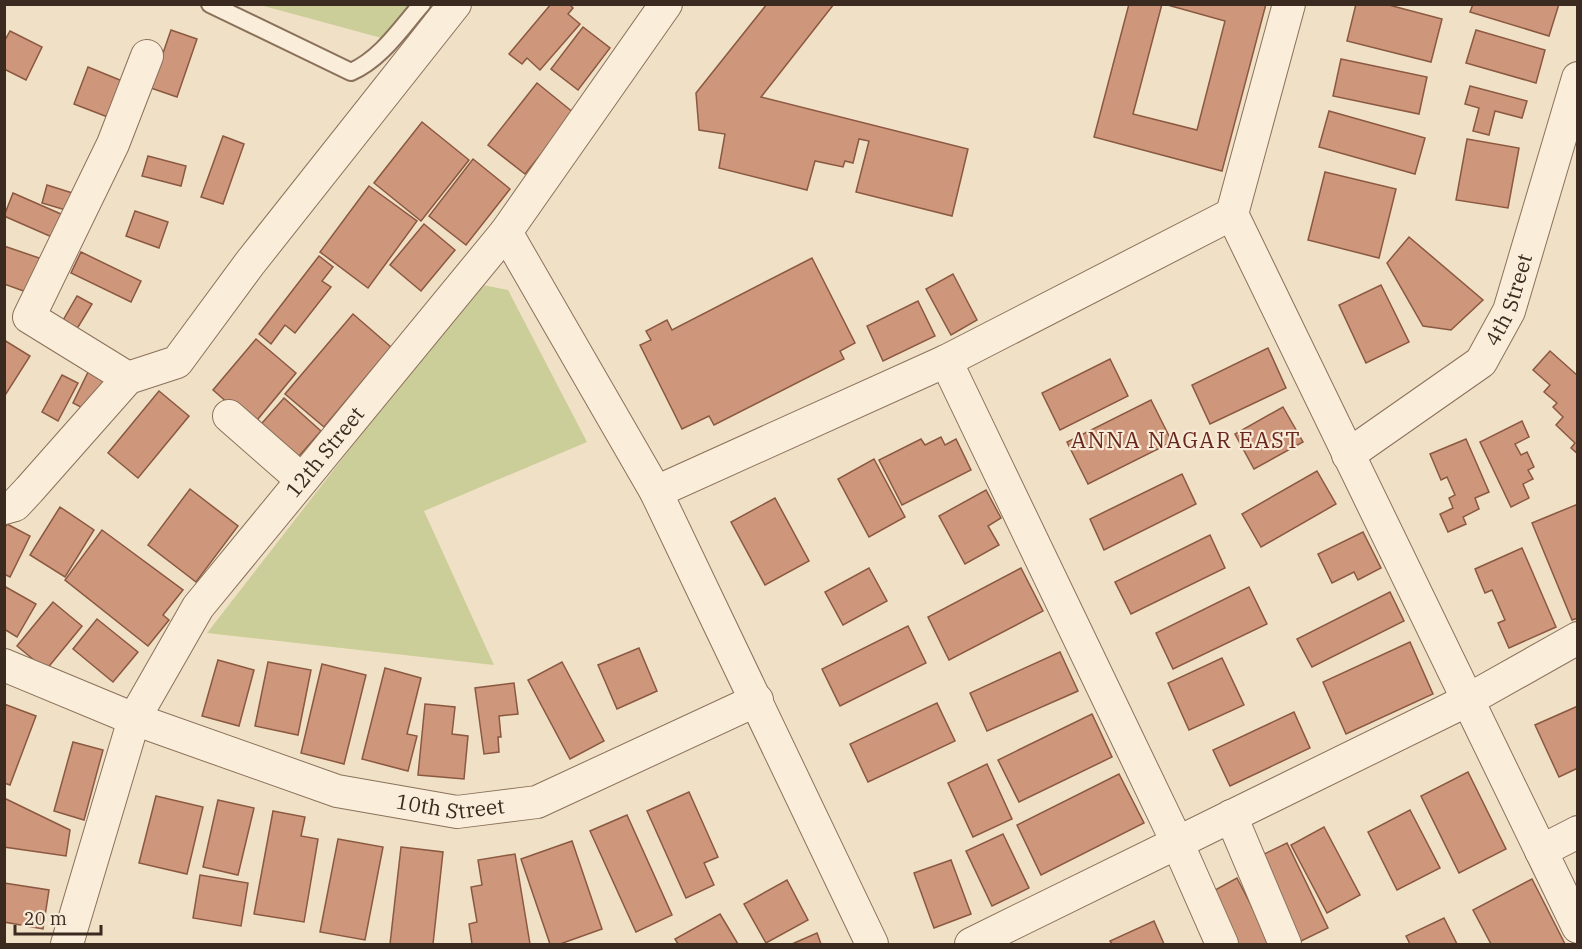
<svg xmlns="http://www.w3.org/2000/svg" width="1582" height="949" viewBox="0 0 1582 949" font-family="'IBM Plex Serif',serif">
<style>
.green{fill:#ccce99}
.building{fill:#ce977b;stroke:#8b5840;stroke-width:1.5}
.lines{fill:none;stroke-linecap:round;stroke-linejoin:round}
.lane-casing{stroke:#8b715b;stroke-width:20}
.street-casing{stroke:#8b715b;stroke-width:34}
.lane{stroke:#faedda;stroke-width:16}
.street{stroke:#faedda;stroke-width:32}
.labels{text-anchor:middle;stroke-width:4.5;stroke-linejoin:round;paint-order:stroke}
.street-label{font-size:21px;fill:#3b2a1f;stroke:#f7ead6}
.neighbourhood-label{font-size:22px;letter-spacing:1.5px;fill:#69271d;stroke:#f7ead6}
</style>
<rect width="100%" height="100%" fill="#efe0c6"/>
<g class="green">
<polygon points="260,5 417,5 389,40"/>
<polygon points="478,284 508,290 587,442 424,511 494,665 207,633"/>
</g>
<g class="building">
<polygon points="551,4 569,4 573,8 568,14 580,24 540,70 527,58 522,64 509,54"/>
<polygon points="767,4 834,4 761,97 968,149 952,216 856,192 869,141 859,139 853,163 845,161 843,167 815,161 807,190 719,168 725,134 699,130 696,93"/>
<polygon points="1129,4 1162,4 1133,114 1197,130 1225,21 1164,4 1266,4 1222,171 1094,137"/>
<polygon points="1356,4 1385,4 1442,19 1431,62 1347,41"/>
<polygon points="1473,4 1559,4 1549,36 1470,12"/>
<polygon points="583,27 610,48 578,90 551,69"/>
<polygon points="171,30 197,39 177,97 151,88"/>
<polygon points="1476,30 1545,50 1536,83 1466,63"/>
<polygon points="10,31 42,47 26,80 4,69 4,42"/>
<polygon points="1341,59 1427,77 1419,114 1333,96"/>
<polygon points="88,67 132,85 118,121 74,104"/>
<polygon points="537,83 574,113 525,174 488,145"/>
<polygon points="1470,86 1527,101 1522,118 1495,111 1489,135 1473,131 1479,108 1465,104"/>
<polygon points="1329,111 1425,138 1415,174 1319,147"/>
<polygon points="422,122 469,160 421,221 374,183"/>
<polygon points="223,136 244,144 223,204 201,197"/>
<polygon points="1467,139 1519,148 1508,208 1456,200"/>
<polygon points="148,156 186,166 181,186 142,176"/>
<polygon points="473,159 510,189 466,245 429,216"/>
<polygon points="1325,172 1396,189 1379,258 1308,240"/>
<polygon points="47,185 82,196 76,213 42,203"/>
<polygon points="369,186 417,221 368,288 320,252"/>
<polygon points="13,193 70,218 61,241 4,216"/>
<polygon points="135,211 168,222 159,248 126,236"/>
<polygon points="424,224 455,250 421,291 390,265"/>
<polygon points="1409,237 1483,300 1451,330 1423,326 1387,263"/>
<polygon points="4,246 45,260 32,294 4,284"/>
<polygon points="81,252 141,281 131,302 71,273"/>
<polygon points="319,256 333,267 322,281 331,287 295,333 285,325 271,344 259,334"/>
<polygon points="812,258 855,343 840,351 844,359 714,425 709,416 682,429 640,345 651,340 646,331 667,320 672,330"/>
<polygon points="953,274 977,320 951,335 926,289"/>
<polygon points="1381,285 1409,342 1366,363 1339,305"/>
<polygon points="77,296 92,304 72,337 58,329"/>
<polygon points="918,301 935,336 883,361 867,326"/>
<polygon points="353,314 391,347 324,427 285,394"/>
<polygon points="256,339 296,373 253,425 213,390"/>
<polygon points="4,340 30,356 4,397"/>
<polygon points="1268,348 1286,388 1210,424 1192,385"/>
<polygon points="1550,351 1578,376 1578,454 1571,448 1575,443 1556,425 1563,417 1553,407 1557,403 1544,392 1550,385 1533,370"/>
<polygon points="1110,359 1128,396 1060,430 1042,393"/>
<polygon points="91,366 113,377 94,414 73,403"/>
<polygon points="62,375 78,383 58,421 42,412"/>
<polygon points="159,391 189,416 138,478 108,453"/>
<polygon points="284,398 321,431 293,463 256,430"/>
<polygon points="1151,400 1172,442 1088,484 1067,442"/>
<polygon points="1283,407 1303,442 1254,469 1235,434"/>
<polygon points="1522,421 1529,437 1515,444 1521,455 1527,452 1534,467 1528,470 1533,479 1523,484 1529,498 1511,507 1480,442"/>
<polygon points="941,437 945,445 956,439 971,470 902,505 879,460 921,439 925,445"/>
<polygon points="1466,439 1489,492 1475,498 1479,509 1463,517 1466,524 1448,532 1440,514 1453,508 1449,498 1455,495 1447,477 1441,480 1430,454"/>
<polygon points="874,459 905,517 869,537 838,479"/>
<polygon points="1317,471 1336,504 1261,547 1242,514"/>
<polygon points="1182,474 1196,504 1104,550 1090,519"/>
<polygon points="190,489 238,526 196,582 148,545"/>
<polygon points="986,490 1001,518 988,526 999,545 965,564 939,516"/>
<polygon points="775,498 809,561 765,585 731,522"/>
<polygon points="1578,504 1578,618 1572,620 1532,523"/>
<polygon points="60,507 94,530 65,577 30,555"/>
<polygon points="7,524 30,536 10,577 4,574 4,529"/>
<polygon points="102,530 183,590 163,615 169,620 148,646 65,580"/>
<polygon points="1363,532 1381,568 1358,580 1354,572 1332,583 1318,554"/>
<polygon points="1210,535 1225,568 1131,614 1115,582"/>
<polygon points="1522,548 1556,627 1509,648 1498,623 1505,620 1492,590 1485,593 1475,569"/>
<polygon points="869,568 887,601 843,625 825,592"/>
<polygon points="1021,568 1043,611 949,660 928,617"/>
<polygon points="4,586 36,604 17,637 4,629"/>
<polygon points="1249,587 1267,624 1173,669 1156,633"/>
<polygon points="1390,592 1404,621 1312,667 1297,639"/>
<polygon points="53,602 82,626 46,670 17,646"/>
<polygon points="97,619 138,652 113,682 73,649"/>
<polygon points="908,626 926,663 840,706 822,669"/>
<polygon points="1410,642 1433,694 1346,734 1323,682"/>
<polygon points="639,648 657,691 617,709 598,665"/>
<polygon points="1060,652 1078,691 987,731 970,693"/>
<polygon points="1222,658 1244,705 1189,730 1168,683"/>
<polygon points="218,660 254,670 239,726 202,716"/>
<polygon points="268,662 311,670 298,735 255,726"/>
<polygon points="562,662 604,741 570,759 528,680"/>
<polygon points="322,664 366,675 344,764 301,753"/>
<polygon points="385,668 421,678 407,734 417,736 408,771 362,759"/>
<polygon points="514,683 518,714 499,716 501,737 498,737 499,752 484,754 475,688"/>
<polygon points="937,703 955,741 868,782 850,744"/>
<polygon points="4,704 36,716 10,785 4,783"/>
<polygon points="425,704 455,707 452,734 468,736 464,779 418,775"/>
<polygon points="1578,706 1578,768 1559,777 1535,725"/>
<polygon points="1294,712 1310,748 1230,786 1213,750"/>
<polygon points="1092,714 1112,757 1019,802 998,760"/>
<polygon points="73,742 103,750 84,820 54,811"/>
<polygon points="987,764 1012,819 973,837 948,783"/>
<polygon points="1468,772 1506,849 1459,873 1421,796"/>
<polygon points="1119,774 1144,823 1041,875 1017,825"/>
<polygon points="689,792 718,857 704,863 714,885 686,898 647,811"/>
<polygon points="156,796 203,807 187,874 139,863"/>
<polygon points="4,798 70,830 66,856 4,847"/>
<polygon points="218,800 254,808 238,875 203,867"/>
<polygon points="1410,810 1440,868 1397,890 1368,832"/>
<polygon points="273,811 305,817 301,836 318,839 304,922 254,914"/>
<polygon points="627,815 672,915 636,932 590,831"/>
<polygon points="1324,827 1360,895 1327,913 1291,845"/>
<polygon points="1003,834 1029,888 992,906 966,851"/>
<polygon points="338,839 383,847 365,940 320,932"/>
<polygon points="572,841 602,929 560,944 550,944 521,859"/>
<polygon points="1287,843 1328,928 1297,943 1256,858"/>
<polygon points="401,847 443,852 433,944 390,944"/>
<polygon points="515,854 530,944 472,944 469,924 477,922 471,887 482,885 478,860"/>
<polygon points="951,860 971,914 934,928 914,873"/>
<polygon points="200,875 248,883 241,926 193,918"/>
<polygon points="1237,878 1271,944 1231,944 1206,895"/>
<polygon points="1532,879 1565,944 1491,944 1473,910"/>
<polygon points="787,880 808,920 766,943 744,904"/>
<polygon points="4,883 49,890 43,929 4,922"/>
<polygon points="720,914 738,944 678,944 675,939"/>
<polygon points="1444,918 1457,944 1410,944 1406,936"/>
<polygon points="1154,921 1164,944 1112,944 1110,941"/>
<polygon points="817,933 821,944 792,944"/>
</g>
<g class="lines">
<defs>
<path id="lane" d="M210 4 351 72C381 59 401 28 422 4"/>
<g id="street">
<polyline points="1232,214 1578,927"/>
<polyline points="506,232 656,492 872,944"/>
<polyline points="946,361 1177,842 1222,944"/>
<polyline points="128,378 29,317 113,144 147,56"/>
<polyline points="229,416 302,480"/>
<path id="s1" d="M1348 455 1481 362 1509 311 1578 78"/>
<polyline points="656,492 946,361 1232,214 1289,4"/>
<polyline points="4,508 15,505 29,490 128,378 177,362 250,263 455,4"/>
<path id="s2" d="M4 665 134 719 337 791 457 812 537 802 757 700"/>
<polyline points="1231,816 1285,944"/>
<polyline points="1541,851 1578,832"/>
<path id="s3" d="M67 944 134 719 198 607 506 232 666 4"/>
<polyline points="971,944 1466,701 1578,638"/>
</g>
</defs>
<use href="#lane" class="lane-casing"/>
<use href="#street" class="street-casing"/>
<use href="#lane" class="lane"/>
<use href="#street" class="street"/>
</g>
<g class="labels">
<g class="street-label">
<text dy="7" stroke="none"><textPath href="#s1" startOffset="231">4th Street</textPath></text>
<text dy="7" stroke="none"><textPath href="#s3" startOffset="564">12th Street</textPath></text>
<text dy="7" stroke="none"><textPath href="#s2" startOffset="471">10th Street</textPath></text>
</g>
<g class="neighbourhood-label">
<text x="1186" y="448">ANNA NAGAR EAST</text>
</g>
</g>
<rect width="1582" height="949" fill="none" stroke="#3b2a1f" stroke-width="12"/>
<path d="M15 925v9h86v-9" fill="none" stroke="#3b2a1f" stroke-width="3"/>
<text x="24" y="925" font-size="18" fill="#3b2a1f" stroke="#f7ead6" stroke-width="4.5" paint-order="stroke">20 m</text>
</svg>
